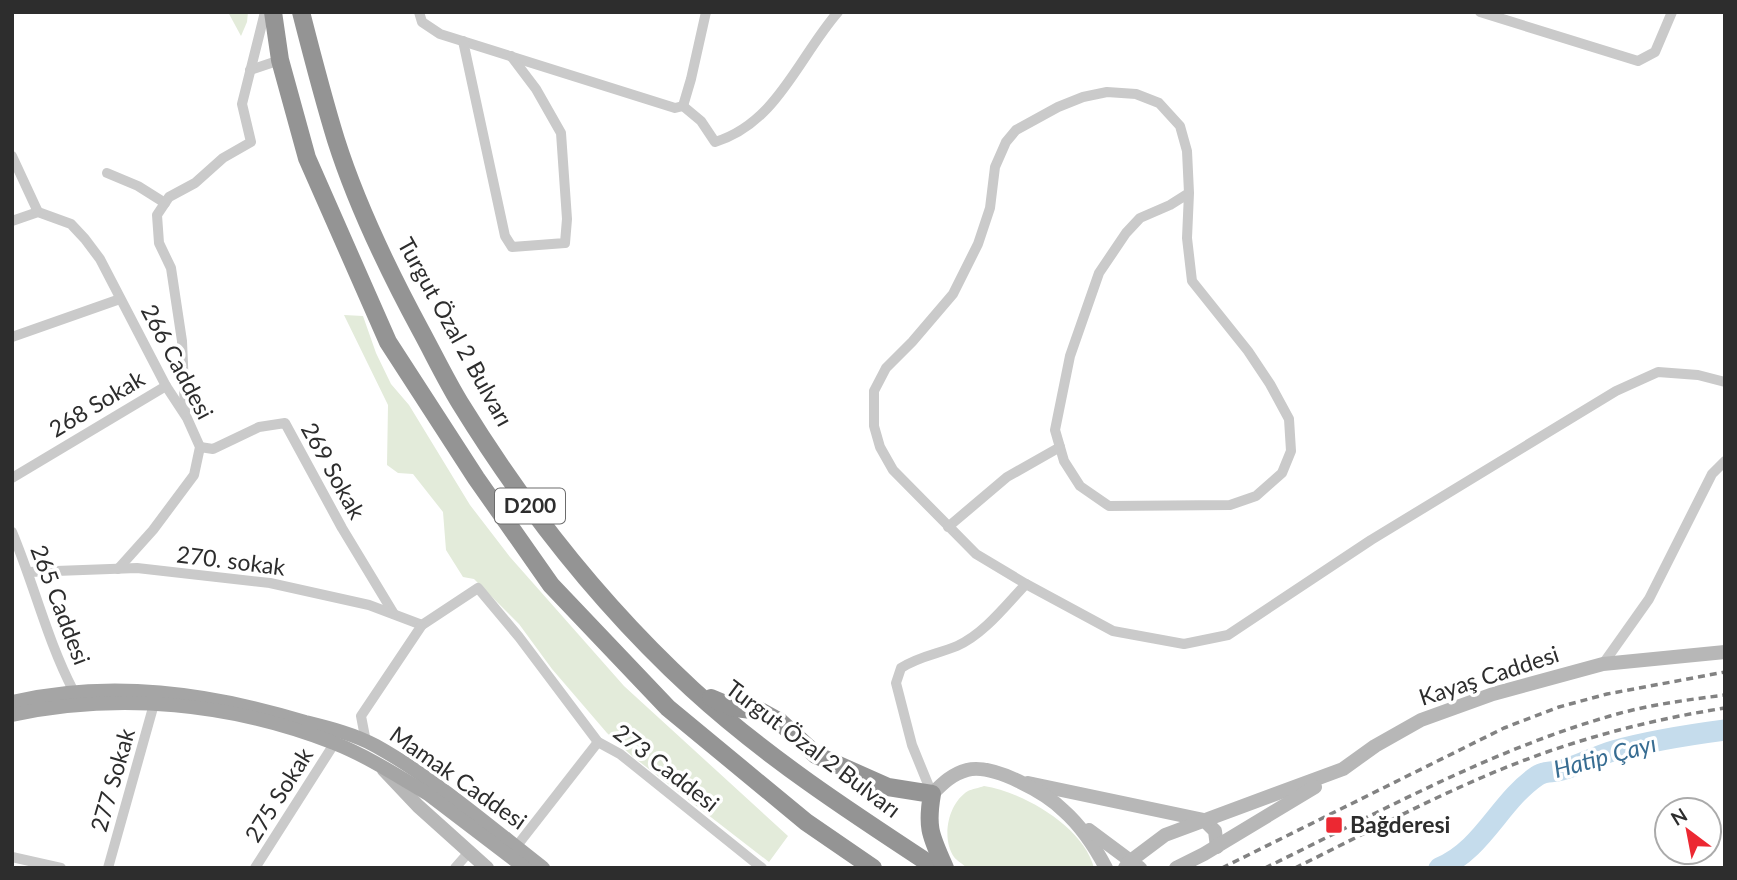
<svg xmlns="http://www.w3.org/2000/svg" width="1737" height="880" viewBox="0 0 1737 880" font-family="Lato,sans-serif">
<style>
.green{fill:#e3ebda}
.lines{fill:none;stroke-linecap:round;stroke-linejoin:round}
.river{stroke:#c5dcec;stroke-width:21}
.street{stroke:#cacaca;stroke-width:10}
.secondary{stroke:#b7b7b7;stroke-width:14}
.primary{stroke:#a5a5a5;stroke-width:14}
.highway{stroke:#949494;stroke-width:18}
.rail{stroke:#828282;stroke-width:3.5;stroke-dasharray:7 5;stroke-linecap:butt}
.poi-dot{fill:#ec2832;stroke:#fff;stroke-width:2.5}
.labels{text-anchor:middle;stroke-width:7;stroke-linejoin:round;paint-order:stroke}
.shield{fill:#fff;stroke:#6c6c6c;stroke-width:2}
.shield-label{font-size:21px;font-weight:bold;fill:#2d2d2d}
.street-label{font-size:23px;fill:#2d2d2d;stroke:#fff}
.poi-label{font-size:23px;font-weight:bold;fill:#2d2d2d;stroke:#fff;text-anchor:start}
.water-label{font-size:24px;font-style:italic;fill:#386d92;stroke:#fff}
</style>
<rect width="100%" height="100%" fill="#fff"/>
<g class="green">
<polygon points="228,12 248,12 247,22 241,36"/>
<polygon points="344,315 363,316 376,353 391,384 409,405 470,505 510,557 624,686 788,836 769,862 632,756 607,733 552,669 519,624 474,579 463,577 446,550 443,512 413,474 398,473 387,465 388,405"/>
<path d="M984 786C1023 792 1084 827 1094 868H967C963 864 957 861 954 857 941 838 948 803 968 791 972 789 979 788 984 786Z"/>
</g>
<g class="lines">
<path class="river" d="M1439 868C1483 850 1499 802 1537 776 1545 770 1553 773 1562 770 1580 765 1596 756 1613 751 1649 741 1687 735 1725 730"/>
<g class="street">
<polyline points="419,12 422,22 440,34 675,108 683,106 691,79 706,12"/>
<polyline points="1480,12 1638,61 1655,52 1672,12"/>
<polyline points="463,41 505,236 512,247 565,243 567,219 561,133 536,89 511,56"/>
<polyline points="250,70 280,60"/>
<path d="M683 106 701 121 715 142C777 123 798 58 838 12"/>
<polyline points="12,156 38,212"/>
<polyline points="107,173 138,186 165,203"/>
<polyline points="12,221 38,212 71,224 85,239 100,259 166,386 187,418 200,447 194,475 153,530 118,569"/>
<polyline points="12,337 120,299"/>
<polyline points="185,412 182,341 171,268 159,243 157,215 169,197 195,183 223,158 251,142 242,104 265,12"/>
<polyline points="200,447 213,449 259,427 285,423 342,528 394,614"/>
<polyline points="12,478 166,386"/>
<polyline points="948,527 1007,477 1060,447"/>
<path d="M12 532C34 584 47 640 73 690"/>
<polyline points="29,572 137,568 270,583 369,605 422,625"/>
<polyline points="1026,584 1113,631 1184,644 1228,635 1371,540 1616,391 1658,372 1698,375 1725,382"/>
<polyline points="1603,664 1649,599 1712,474 1725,461"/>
<polyline points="366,742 361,716 422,625 478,588 519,637 598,742 620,754 762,868"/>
<path d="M932 794 912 745 896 683 901 668C919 656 938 654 957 646 984 634 1006 605 1026 584L976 554 893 470 880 447 874 426V391L886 368 912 342 953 294 978 244 990 208 995 167 1006 142 1016 130 1058 107 1083 97 1107 92 1136 94 1159 103 1180 126 1187 151 1189 193 1187 238 1192 281 1248 351 1270 384 1289 419 1291 451 1282 473 1256 496 1230 505 1109 506 1080 486 1064 461 1055 430 1070 356 1099 273 1126 233 1140 218 1170 205 1189 193"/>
<polyline points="516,847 598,742"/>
<polyline points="12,857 61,868"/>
<polyline points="108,868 154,704"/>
<polyline points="255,868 334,744"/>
<polyline points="455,868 469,852"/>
</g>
<g class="secondary">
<polyline points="384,770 418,806 487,868"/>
<polyline points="1028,783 1204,820 1215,831 1217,847"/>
<path d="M932 794C943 783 952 774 967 770 993 763 1046 793 1064 811 1082 827 1095 847 1106 868"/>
<polyline points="1089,830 1140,868"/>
<polyline points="1125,868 1129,862 1165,835 1343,769 1375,746 1421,720 1493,694 1603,664 1725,652"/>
<polyline points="1176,868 1204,854 1315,787"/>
</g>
<g class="primary">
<path d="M12 702C111 679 210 693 305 722 329 728 354 734 376 746 435 779 489 826 543 868"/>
<path d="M12 715C119 692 232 703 334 743 367 756 398 776 428 794L525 868"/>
</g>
<g class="highway">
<polyline points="273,12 280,60 307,158 388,342 476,478 551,585 668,708 806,822 873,868"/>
<path d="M301 12C312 55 323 98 336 140 357 206 388 270 421 331 434 355 446 380 460 403 524 507 602 606 692 689 766 757 852 813 936 868"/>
<path d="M711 698 735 708 760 711 780 722 816 755 888 787 932 794C926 829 931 836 945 868"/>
</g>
<g class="rail">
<polyline points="1222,868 1504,728 1559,707 1607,694 1725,672"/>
<path d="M1265 868C1378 813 1489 751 1610 716 1647 705 1686 700 1725 695"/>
<path d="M1295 868C1358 837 1420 804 1483 777 1561 743 1642 721 1725 708"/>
</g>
</g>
<rect class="poi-dot" x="1325" y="816" width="18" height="18" rx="3.5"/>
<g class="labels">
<rect class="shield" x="495" y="488.5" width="70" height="35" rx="5"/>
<g class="shield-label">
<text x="530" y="513">D200</text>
</g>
<g class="street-label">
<text transform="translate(455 332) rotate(61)" y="8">Turgut Özal 2 Bulvarı</text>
<text transform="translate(177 362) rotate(62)" y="8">266 Caddesi</text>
<text transform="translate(97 404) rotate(-31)" y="8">268 Sokak</text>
<text transform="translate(333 471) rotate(61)" y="8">269 Sokak</text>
<text transform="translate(231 561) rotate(7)" y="8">270. sokak</text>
<text transform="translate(60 605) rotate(69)" y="8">265 Caddesi</text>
<text transform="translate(1489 676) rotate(-18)" y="8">Kayaş Caddesi</text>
<text transform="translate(813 749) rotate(37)" y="8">Turgut Özal 2 Bulvarı</text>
<text transform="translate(666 768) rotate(38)" y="8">273 Caddesi</text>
<text transform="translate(458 778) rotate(35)" y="8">Mamak Caddesi</text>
<text transform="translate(113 780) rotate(-74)" y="8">277 Sokak</text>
<text transform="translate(279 795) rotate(-58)" y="8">275 Sokak</text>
</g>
<g class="poi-label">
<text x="1350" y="833">Bağderesi</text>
</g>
<g class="water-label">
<text transform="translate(1605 757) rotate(-15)" y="8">Hatip Çayı</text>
</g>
</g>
<rect width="1737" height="880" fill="none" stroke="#2d2d2d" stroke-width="28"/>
<g transform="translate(1688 831) rotate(328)"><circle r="33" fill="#ffffff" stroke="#ababab" stroke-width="2"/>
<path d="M0-5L12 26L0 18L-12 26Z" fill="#ec2832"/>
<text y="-10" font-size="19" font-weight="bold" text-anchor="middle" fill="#2d2d2d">N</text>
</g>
</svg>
